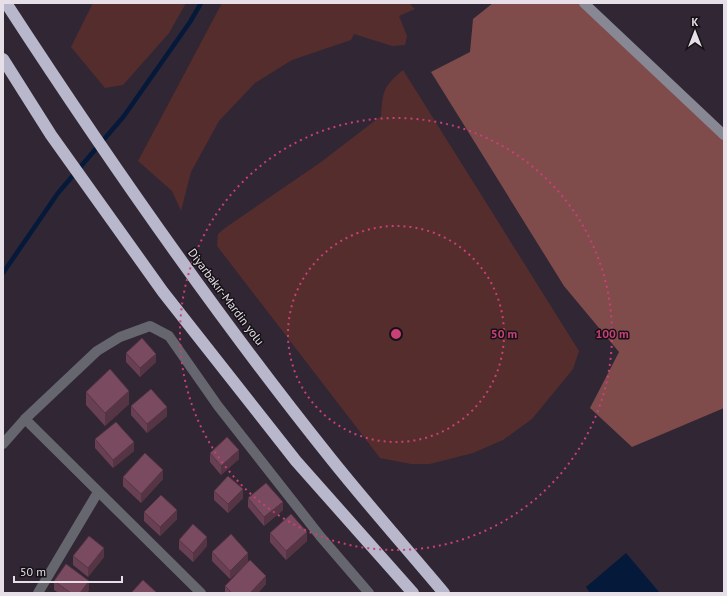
<svg xmlns="http://www.w3.org/2000/svg" width="727" height="596" viewBox="0 0 727 596" font-family="'PT Sans',sans-serif">
<style>
.green{fill:#552d2d}
.forest{fill:#7f4c4b}
.water{fill:#05193a}
.lines{fill:none;stroke-linecap:round;stroke-linejoin:round}
.stream{stroke:#05193a;stroke-width:4.5}
.street{stroke:#66666e;stroke-width:10}
.secondary{stroke:#888794;stroke-width:10}
.highway{stroke:#b9b7cb;stroke-width:12}
.wall{fill:#694053}
.shaded-wall{fill:#553443}
.building{fill:#7a4b60;stroke:#553443}
.ring{fill:none;stroke:#c94077;stroke-width:2;stroke-dasharray:2 4}
.labels{text-anchor:middle;stroke-width:3;stroke-linejoin:round;paint-order:stroke}
.street-label{font-size:12px;fill:#e6dfe8;stroke:#161117}
.centre{fill:#c94077;stroke:#161117;stroke-width:2}
.ring-label{font-size:12px;text-anchor:middle;font-weight:bold;fill:#c94077;stroke:#161117;stroke-width:3;stroke-linejoin:round;paint-order:stroke}
</style>
<rect width="100%" height="100%" fill="#312634"/>
<g class="green">
<polygon points="93,3 186,3 169,33 123,85 105,88 71,47"/>
<polygon points="222,3 409,3 415,9 399,16 407,36 405,45 392,46 354,34 351,40 292,60 255,83 219,121 191,172 181,211 172,191 138,161"/>
<path d="M403 70 579 351 573 369 532 419 503 440 473 453 430 464H411L380 458 217 246 218 234 225 228 321 162 381 116C383 90 383 87 403 70Z"/>
</g>
<polygon class="forest" points="493,3 579,3 724,140 724,408 632,447 590,408 619,352 564,286 431,72 470,52 473,19"/>
<polygon class="water" points="626,553 660,593 590,593 586,587"/>
<g class="lines">
<polyline class="stream" points="3,273 58,193 124,116 190,22 201,3"/>
<g class="street">
<polyline points="25,419 201,593"/>
<polyline points="3,444 25,419 97,351 120,337 150,326 169,336 218,406 320,536 369,593"/>
<polyline points="38,593 98,492"/>
</g>
<polyline class="secondary" points="584,3 724,135"/>
<g class="highway">
<path d="M6 3C108 160 215 314 332 460 368 505 407 549 444 593"/>
<polyline points="3,59 51,135 163,292 296,461 413,593"/>
</g>
</g>
<g class="wall">
<polygon points="126,353 156,362 140,377 126,362"/>
<polygon points="86,392 129,404 105,426 86,405"/>
<polygon points="131,406 167,416 147,433 131,415"/>
<polygon points="95,439 134,451 113,468 95,448"/>
<polygon points="210,453 239,459 221,475 210,462"/>
<polygon points="123,477 163,479 141,503 123,486"/>
<polygon points="214,491 243,498 228,513 214,500"/>
<polygon points="248,498 283,510 264,526 248,507"/>
<polygon points="144,512 177,519 160,536 144,521"/>
<polygon points="270,533 307,541 286,560 270,542"/>
<polygon points="179,540 207,546 193,562 179,549"/>
<polygon points="212,552 248,561 266,584 258,593 225,593 225,586 246,564 230,579 212,561"/>
<polygon points="73,556 104,557 88,577 73,565"/>
<polygon points="54,581 89,590 87,593 59,593 54,590"/>
</g>
<g class="shaded-wall">
<polygon points="156,354 156,362 140,377 140,368"/>
<polygon points="129,391 129,404 105,426 105,413"/>
<polygon points="167,407 167,416 147,433 147,424"/>
<polygon points="134,442 134,451 113,468 113,460"/>
<polygon points="239,450 239,459 221,475 221,466"/>
<polygon points="163,470 163,479 141,503 141,494"/>
<polygon points="243,489 243,498 228,513 228,504"/>
<polygon points="283,502 283,510 264,526 264,517"/>
<polygon points="177,510 177,519 160,536 160,527"/>
<polygon points="307,532 307,541 286,560 286,551"/>
<polygon points="207,537 207,546 193,562 193,553"/>
<polygon points="104,548 104,557 88,577 88,568"/>
<polygon points="248,553 248,562 230,579 230,571"/>
<polygon points="266,576 266,584 258,593 250,593"/>
<polygon points="89,581 89,590 87,593 80,593"/>
</g>
<g class="building">
<polygon points="142,338 156,354 140,368 126,353"/>
<polygon points="110,369 129,391 105,413 86,392"/>
<polygon points="151,389 167,407 147,424 131,406"/>
<polygon points="116,422 134,442 113,460 95,439"/>
<polygon points="227,437 239,450 221,466 210,453"/>
<polygon points="145,453 163,470 141,494 123,477"/>
<polygon points="228,476 243,489 228,504 214,491"/>
<polygon points="266,483 283,502 264,517 248,498"/>
<polygon points="161,495 177,510 160,527 144,512"/>
<polygon points="291,514 307,532 286,551 270,533"/>
<polygon points="193,524 207,537 193,553 179,540"/>
<polygon points="231,534 248,553 230,571 212,552"/>
<polygon points="89,536 104,548 88,568 73,556"/>
<polygon points="250,560 266,576 250,593 232,593 225,586"/>
<polygon points="66,564 89,581 80,593 71,593 54,581"/>
<polygon points="143,580 157,593 131,593"/>
</g>
<g class="ring">
<circle cx="396" cy="334" r="108"/>
<circle cx="396" cy="334" r="216"/>
</g>
<g class="labels">
<g class="street-label">
<text transform="translate(226 297) rotate(53)" y="4">Diyarbakır-Mardin yolu</text>
</g>
</g>
<circle cx="396" cy="334" r="6" class="centre"/>
<g class="ring-label">
<text x="504" y="338">50 m</text>
<text x="612" y="338">100 m</text>
</g>
<rect width="727" height="596" fill="none" stroke="#e6dfe8" stroke-width="8"/>
<g transform="translate(695 32)" stroke="#161117" stroke-width="3" paint-order="stroke">
<path d="M0-3L7 15L0 10L-7 15Z" fill="#e6dfe8"/>
<text y="-6" font-size="11" font-weight="bold" text-anchor="middle" fill="#e6dfe8">K</text>
</g>
<path d="M14 576v6h108v-6" fill="none" stroke="#e6dfe8" stroke-width="2"/>
<text x="20" y="576" font-size="12" fill="#e6dfe8" stroke="#161117" stroke-width="3" paint-order="stroke">50 m</text>
</svg>
